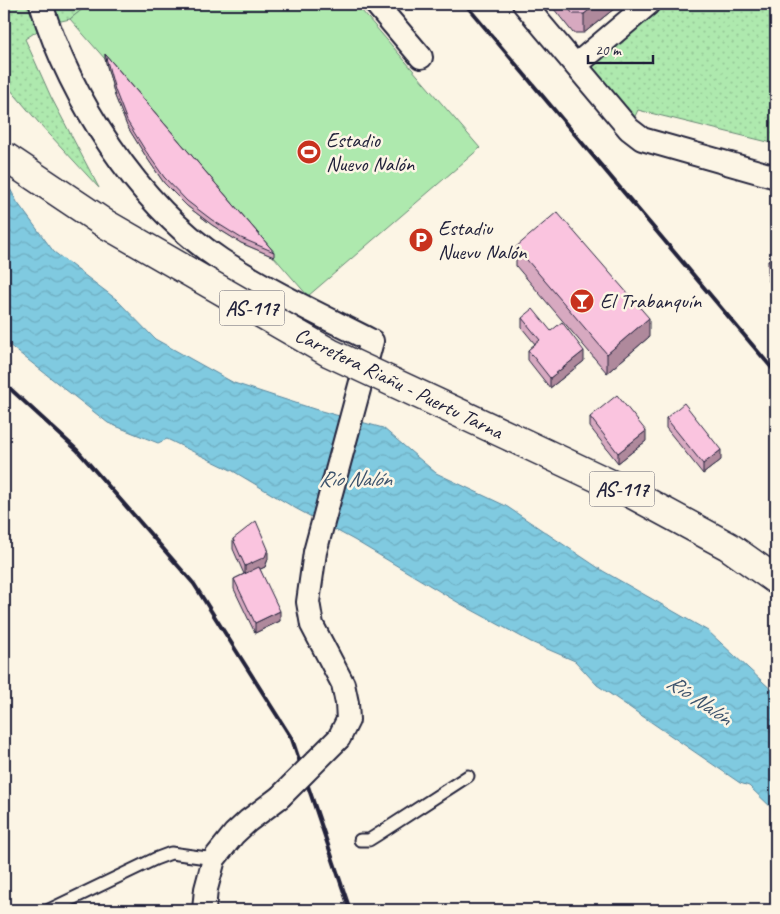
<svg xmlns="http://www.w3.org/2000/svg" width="780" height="914" viewBox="0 0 780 914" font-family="Caveat,sans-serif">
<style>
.green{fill:url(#green-dots);stroke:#688674}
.pitch{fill:#aee9ae;stroke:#688674}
.water{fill:url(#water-waves);stroke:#5a879e}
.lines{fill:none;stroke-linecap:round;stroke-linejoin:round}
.lane-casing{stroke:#22223b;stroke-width:15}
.street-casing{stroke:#22223b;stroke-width:26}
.primary-casing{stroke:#22223b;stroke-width:31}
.lane{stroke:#fcf5e5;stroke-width:11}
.street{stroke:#fcf5e5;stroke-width:22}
.primary{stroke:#fcf5e5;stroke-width:28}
.rail{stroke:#22223b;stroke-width:4}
.street-bridge-casing{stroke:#22223b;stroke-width:26;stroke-linecap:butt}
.primary-bridge-casing{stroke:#22223b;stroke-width:31;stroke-linecap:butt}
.street-bridge{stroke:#fcf5e5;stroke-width:22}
.primary-bridge{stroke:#fcf5e5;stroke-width:28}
.wall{fill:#d7a9c0;stroke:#22223b}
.shaded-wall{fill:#af899c;stroke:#22223b}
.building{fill:#fac4df;stroke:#22223b}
.labels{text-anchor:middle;stroke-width:5;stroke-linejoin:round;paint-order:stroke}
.shield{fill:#fcf5e5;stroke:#63616e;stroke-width:1}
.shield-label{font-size:20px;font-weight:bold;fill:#22223b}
.poi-label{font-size:21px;fill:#22223b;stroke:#fcf5e5;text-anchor:start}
.street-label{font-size:21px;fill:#22223b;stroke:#fcf5e5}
.water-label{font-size:22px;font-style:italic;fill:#3e546d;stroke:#fcf5e5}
</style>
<defs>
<pattern id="green-dots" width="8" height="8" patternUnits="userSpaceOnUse" patternTransform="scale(1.25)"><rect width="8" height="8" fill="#aee9ae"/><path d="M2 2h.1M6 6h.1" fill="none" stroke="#95c897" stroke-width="1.8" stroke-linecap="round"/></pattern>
<pattern id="water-waves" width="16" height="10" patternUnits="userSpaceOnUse" patternTransform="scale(1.25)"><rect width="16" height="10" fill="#80cae0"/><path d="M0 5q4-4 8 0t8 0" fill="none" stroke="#6eadc1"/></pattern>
</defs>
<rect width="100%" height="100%" fill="#fcf5e5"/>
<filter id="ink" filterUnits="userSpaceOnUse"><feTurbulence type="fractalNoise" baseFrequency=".02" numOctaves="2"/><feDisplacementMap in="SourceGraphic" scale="10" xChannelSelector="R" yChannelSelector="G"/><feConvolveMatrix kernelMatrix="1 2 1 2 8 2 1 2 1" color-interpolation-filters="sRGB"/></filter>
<g filter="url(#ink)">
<g class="green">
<polygon points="4,4 89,4 70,19 48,24 25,39 51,97 99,188 39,123 4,82"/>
<polygon points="648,4 776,4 776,144 638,110 629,129 576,65"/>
</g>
<polygon class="pitch" points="89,4 356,4 480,148 308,296 274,257 241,243 212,225 187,206 164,183 145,155 127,126 115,96 105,59 70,19"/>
<polygon class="water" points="4,177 17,202 54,252 116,299 155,339 234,383 314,409 383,428 436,473 506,506 603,571 708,631 776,694 776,812 749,786 740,783 597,685 575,661 531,642 459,603 354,540 295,508 233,471 167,439 158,443 108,423 4,341"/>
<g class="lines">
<defs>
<g id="lane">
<polyline points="360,840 369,840 377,835 468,776"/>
<polyline points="49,910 155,859 171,853 214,859"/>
</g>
<g id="street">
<path d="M41 4C71 99 137 204 221 260 269 291 321 315 372 341L315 552 308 602 312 625 343 684 347 703 348 720 339 738"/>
<polyline points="376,4 421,57"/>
<polyline points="524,4 629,129 642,139 776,177"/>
<polyline points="576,65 648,4"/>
<polyline points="204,910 206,889 214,859 234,834 248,821 280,797"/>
</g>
<polyline id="primary" points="513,438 630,493 728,546 776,580"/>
</defs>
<use href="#lane" class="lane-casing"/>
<use href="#street" class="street-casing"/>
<use href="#primary" class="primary-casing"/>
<use href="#lane" class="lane"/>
<use href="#street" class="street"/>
<use href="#primary" class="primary"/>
<g class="rail">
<polyline points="465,4 776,373"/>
<polyline points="4,383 77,450 194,584 292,739 350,910"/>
</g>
<defs>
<polyline id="street-bridge" points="280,797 339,738"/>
<polyline id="primary-bridge" points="4,156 104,223 330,353 513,438"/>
</defs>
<use href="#street-bridge" class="street-bridge-casing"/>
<use href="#primary-bridge" class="primary-bridge-casing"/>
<use href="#street-bridge" class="street-bridge"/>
<use href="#primary-bridge" class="primary-bridge"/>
</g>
<g class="wall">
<polygon points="550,4 620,4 584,33 573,33"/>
<polygon points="105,54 274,252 274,257 241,243 212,225 187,206 164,183 145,155 127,126 115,96 105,59"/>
<polygon points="516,247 649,337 607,373 516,266"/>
<polygon points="776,254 776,290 768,280 768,261"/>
<polygon points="522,318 551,331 584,361 550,388 528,360 528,350 535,344 522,328"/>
<polygon points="590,417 646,441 618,463 590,427"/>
<polygon points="666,418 721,460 703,474 666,428"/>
<polygon points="233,539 268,559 265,567 260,569 280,621 255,633 234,589 234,579 244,574 233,549"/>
</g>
<g class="shaded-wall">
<polygon points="597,4 620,4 584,33 584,14"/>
<polygon points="649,318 649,337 607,373 607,354"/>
<polygon points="584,351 584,361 550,388 550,378"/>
<polygon points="646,431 646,441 618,463 618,453"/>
<polygon points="721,450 721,460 703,474 703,464"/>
<polygon points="268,549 268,559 265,567 245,576 245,566"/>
<polygon points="280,611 280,621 255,633 255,623"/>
</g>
<g class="building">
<polygon points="565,4 597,4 584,14 573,14"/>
<polygon points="105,54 274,252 241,238 212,220 187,201 164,177 145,150 127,121 115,90"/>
<polygon points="557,212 649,318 607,354 516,247"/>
<polygon points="776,254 776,271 768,261"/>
<polygon points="533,309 551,331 562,322 584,351 550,378 528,350 540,340 522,318"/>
<polygon points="617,395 646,431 618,453 590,417"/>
<polygon points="684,403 721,450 703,464 666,418"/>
<polygon points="256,521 268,549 265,557 245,566 233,539"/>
<polygon points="259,567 280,611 255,623 234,579"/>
</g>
</g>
<defs>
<symbol id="stadium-disc" viewBox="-11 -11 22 22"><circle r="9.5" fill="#c8321e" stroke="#fcf5e5"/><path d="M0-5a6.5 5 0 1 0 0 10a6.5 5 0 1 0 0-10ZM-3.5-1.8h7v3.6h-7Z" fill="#fff"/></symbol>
<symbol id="parking-disc" viewBox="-11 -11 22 22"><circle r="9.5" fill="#c8321e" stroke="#fcf5e5"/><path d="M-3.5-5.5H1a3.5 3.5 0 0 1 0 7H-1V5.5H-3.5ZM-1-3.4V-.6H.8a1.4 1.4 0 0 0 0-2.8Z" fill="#fff"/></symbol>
<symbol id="bar-disc" viewBox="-11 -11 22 22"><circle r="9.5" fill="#c8321e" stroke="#fcf5e5"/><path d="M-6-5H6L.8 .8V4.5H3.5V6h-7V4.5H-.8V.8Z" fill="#fff"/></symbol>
</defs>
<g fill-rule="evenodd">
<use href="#stadium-disc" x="295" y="138" width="28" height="28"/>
<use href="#parking-disc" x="407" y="226" width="28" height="28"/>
<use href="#bar-disc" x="568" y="287" width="28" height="28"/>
</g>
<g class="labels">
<g class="shield">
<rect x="219.5" y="290.5" width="65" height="35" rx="4"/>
<rect x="589.5" y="471.5" width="65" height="35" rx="4"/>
</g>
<g class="shield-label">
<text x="252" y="315">AS-117</text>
<text x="622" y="496">AS-117</text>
</g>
<g class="poi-label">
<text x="326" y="147">Estadio<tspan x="326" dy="24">Nuevo Nalón</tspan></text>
<text x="438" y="235">Estadiu<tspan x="438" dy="24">Nuevu Nalón</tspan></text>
<text x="600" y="308">El Trabanquín</text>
</g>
<g class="street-label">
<text transform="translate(399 383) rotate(26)" y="7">Carretera Riañu - Puertu Tarna</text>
</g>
<g class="water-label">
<text x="355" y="486">Río Nalón</text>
<text transform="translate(700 699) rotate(34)" y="8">Río Nalón</text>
</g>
</g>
<rect width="780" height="914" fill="none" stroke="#fcf5e5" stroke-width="20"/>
<rect x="10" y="10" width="760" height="894" fill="none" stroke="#22223b" stroke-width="2" filter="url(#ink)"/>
<path d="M588 55v8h65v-8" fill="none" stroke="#22223b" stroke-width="2.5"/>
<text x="595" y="55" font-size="15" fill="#22223b" stroke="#fcf5e5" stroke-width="4" paint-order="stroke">20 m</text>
</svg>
